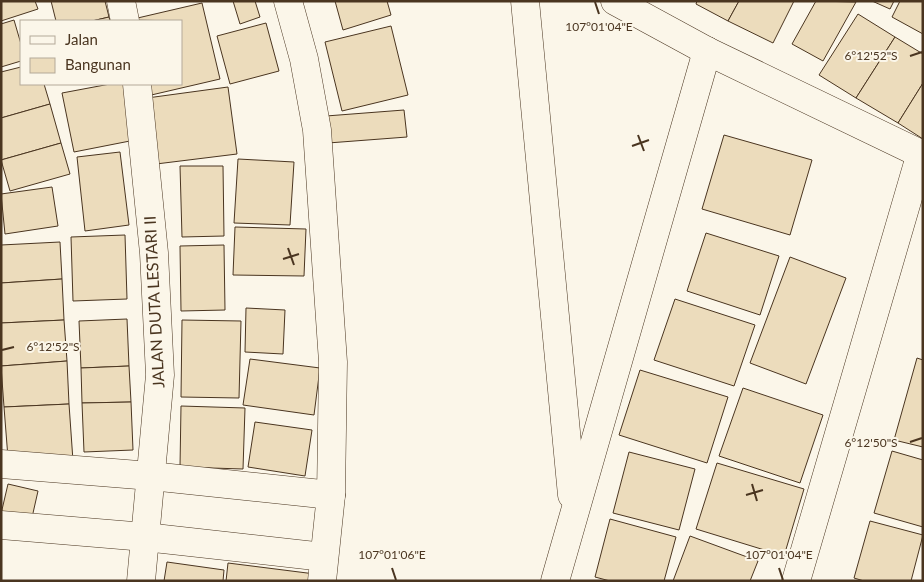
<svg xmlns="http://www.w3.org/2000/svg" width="924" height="582" viewBox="0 0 924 582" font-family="Lato,sans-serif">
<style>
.building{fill:#ecdcbc;stroke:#4a3520}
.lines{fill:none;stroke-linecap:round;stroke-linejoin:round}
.street-casing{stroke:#4a3520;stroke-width:29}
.street{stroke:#fbf6e9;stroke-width:28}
.ticks{fill:none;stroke:#4a3520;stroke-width:2}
.labels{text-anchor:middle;stroke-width:4;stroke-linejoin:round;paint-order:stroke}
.street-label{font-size:16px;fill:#4a3520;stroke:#fbf6e9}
.ticks-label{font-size:12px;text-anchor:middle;fill:#4a3520;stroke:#fbf6e9;stroke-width:4;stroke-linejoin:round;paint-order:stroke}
</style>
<rect width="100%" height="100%" fill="#fbf6e9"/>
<g class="building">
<polygon points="1,1 35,1 38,9 1,21"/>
<polygon points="51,1 105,1 109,17 92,21 56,21"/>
<polygon points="233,1 255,1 260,17 240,24"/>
<polygon points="335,1 387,1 391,15 343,30"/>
<polygon points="697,1 739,1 728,21 696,4"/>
<polygon points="739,1 794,1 773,43 728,21"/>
<polygon points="816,1 856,2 823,61 792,44"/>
<polygon points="872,1 894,1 890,9"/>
<polygon points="900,1 923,1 923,34 892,17"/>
<polygon points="202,3 220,79 147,96 144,84 181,84 181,21 129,20"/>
<polygon points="858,14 895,37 856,98 819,75"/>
<polygon points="109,17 110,21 92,21"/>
<polygon points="14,20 21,44 21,61 1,67 1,24"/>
<polygon points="266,23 279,71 230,84 217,36"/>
<polygon points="391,26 408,95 342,111 325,42"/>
<polygon points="895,37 923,54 923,83 898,123 856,98"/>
<polygon points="21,67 21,84 44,84 50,104 1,118 1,72"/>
<polygon points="923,83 923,139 898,123"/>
<polygon points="110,84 124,84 135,140 74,152 62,93"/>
<polygon points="228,87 237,154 156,164 147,98"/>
<polygon points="50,104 61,143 1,160 1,118"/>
<polygon points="404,110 407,137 328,143 326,116"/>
<polygon points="724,135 812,160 790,235 702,209"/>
<polygon points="61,143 70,174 10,191 1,160"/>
<polygon points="120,152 129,225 85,231 77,157"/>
<polygon points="238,159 294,162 290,225 234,223"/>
<polygon points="180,166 223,166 224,236 182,237"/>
<polygon points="52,187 58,226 5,234 1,194"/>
<polygon points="235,227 306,229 304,276 233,275"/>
<polygon points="706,233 779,256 760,315 687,291"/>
<polygon points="125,235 127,299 73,301 71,237"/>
<polygon points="60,242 62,279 1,283 1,245"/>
<polygon points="224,245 225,310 181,311 180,246"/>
<polygon points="790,257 846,278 806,384 750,363"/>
<polygon points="62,279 64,320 1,323 1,283"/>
<polygon points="675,299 755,325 734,386 654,360"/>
<polygon points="246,308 285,310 283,354 245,352"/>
<polygon points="127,319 129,366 81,368 79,321"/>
<polygon points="64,320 67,361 1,366 1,323"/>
<polygon points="182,320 241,321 239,398 181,397"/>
<polygon points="917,358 923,360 923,447 894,440"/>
<polygon points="250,359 320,368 314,415 243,405"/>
<polygon points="67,361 69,404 4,407 1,366"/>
<polygon points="129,366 131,402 82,403 81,368"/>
<polygon points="640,370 728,397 707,463 619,435"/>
<polygon points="743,388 823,415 800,483 719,456"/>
<polygon points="131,402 133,450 84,452 82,403"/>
<polygon points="69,404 73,461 8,458 4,407"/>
<polygon points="181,406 245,408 243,469 180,467"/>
<polygon points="255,422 312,430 305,476 248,467"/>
<polygon points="892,451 923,460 923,527 874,513"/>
<polygon points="629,452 695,469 679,530 613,513"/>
<polygon points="717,463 804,489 784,556 696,529"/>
<polygon points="8,484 38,491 31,522 1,514"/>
<polygon points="610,519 676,537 664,581 610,581 595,577"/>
<polygon points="870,521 923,535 911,581 864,581 854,578"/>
<polygon points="690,536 758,561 750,581 673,581"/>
<polygon points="167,562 224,570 223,581 164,581"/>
<polygon points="228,563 315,574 315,581 226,581"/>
</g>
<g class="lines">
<defs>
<g id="street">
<polyline points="121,1 125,21"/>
<polyline points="288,1 304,59 317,130 333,362 331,495 322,581"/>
<polyline points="525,1 572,495"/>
<polyline points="615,1 707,51 923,155"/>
<polyline points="137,84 154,253 160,375 141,581"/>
<polyline points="1,464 151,476 331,495"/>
<polyline points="1,525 145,537 324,557"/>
<polyline points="555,581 707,51"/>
<polyline points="796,581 921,153"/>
</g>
</defs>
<use href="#street" class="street-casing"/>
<use href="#street" class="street"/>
</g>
<path class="ticks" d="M595 2 599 14M910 56 922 52M638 135 644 151M632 146 649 140M288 248 294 265M283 259 299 254M2 350 14 347M910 442 922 438M752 484 757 501M746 495 763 490M392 568 396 580M779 568 783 580"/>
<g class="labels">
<g class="street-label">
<text transform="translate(154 302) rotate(-93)" y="6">JALAN DUTA LESTARI II</text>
</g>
</g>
<g class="ticks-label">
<text x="599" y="31">107°01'04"E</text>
<text x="871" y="60">6°12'52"S</text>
<text x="53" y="351">6°12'52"S</text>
<text x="871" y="447">6°12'50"S</text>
<text x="392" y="559">107°01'06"E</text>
<text x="779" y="559">107°01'04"E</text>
</g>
<rect width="924" height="582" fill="none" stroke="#4a3520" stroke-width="5"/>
<rect x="20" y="20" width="162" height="65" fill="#fbf6e9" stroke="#b4a999"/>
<rect x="30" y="36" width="25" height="8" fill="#fbf6e9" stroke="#b4a999"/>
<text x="65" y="45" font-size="15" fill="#4a3520">Jalan</text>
<rect x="30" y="58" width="25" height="15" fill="#ecdcbc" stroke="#b4a999"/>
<text x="65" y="70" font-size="15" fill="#4a3520">Bangunan</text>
</svg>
